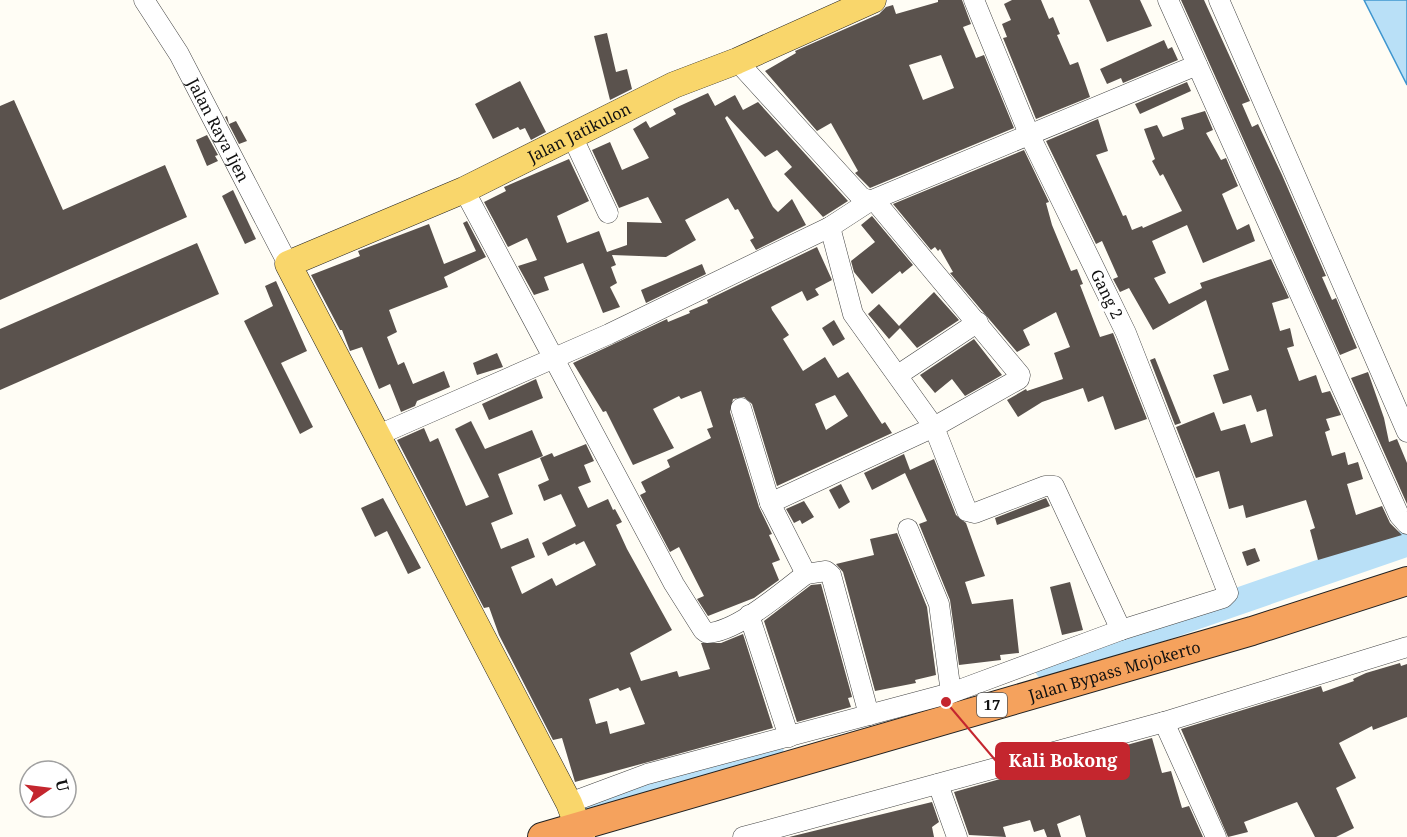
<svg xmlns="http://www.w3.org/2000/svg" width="1407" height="837" viewBox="0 0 1407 837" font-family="'Noto Serif',serif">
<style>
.water{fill:#b9e0f7;stroke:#3f96cf;stroke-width:1.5}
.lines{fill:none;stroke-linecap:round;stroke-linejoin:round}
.river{stroke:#b9e0f7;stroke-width:27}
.building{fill:#5a524d;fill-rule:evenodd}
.minor-casing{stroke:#444;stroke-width:21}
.major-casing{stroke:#222;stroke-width:27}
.highway-casing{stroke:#222;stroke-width:30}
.minor{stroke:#fff;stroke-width:20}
.major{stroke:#f9d66b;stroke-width:26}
.highway{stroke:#f5a25d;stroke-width:28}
.labels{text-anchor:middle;stroke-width:6;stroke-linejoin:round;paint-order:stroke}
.shield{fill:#fff;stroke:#585858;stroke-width:1.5}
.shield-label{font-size:15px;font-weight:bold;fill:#111}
.street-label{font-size:16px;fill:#111;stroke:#fff}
.leader{fill:none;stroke:#c4262e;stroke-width:2}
.callout-dot{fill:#c4262e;stroke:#fff;stroke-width:2}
.callout{fill:#c4262e;stroke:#c4262e;stroke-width:2}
.callout-label{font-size:18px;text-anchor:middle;font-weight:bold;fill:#fff}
</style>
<rect width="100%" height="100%" fill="#fffdf5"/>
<polygon class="water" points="1364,0 1407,0 1407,85"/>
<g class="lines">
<g class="river">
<polyline points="1048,667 1407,543"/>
<polyline points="597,805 770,750"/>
</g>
</g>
<g class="building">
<path d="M938 0H962L971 24 963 27 976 58 984 55 1014 128 870 188 855 173 858 171 831 123 817 131 765 71 796 53 795 51 879 14 886 7 893 5 896 14 938 2ZM941 55 954 88 923 100 909 65Z"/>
<polygon points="1012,0 1041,0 1049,19 1053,17 1060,34 1057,35 1070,65 1078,62 1090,97 1036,119 1003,38 1007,37 1002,24 1011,20 1004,4"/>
<polygon points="1089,0 1140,0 1152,26 1107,42"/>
<polygon points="1181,0 1204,0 1250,101 1242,104 1252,127 1258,124 1282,175 1326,276 1322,277 1332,300 1336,298 1357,348 1340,355"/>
<polygon points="607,33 616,72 627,69 632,89 610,100 594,36"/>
<polygon points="1164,40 1168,49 1172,47 1178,60 1123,83 1121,78 1107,84 1100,69"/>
<polygon points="520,81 546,132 531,140 525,128 520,130 518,127 493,139 475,104"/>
<polygon points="1187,82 1191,91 1140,114 1135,104"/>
<polygon points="708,93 715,106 735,95 743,110 758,102 848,201 823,217 784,174 792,167 777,150 765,157 727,116 725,118 773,207 778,212 792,199 806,225 756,250 750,240 754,238 738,209 735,210 728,198 685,220 696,240 666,257 612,255 616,265 611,267 617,283 610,287 620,307 603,313 583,263 544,277 549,290 534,295 518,266 537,260 527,238 508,247 484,202 506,191 504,187 569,159 589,201 557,216 567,243 599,231 607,252 627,245 627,222 662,223 648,197 619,208 592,150 610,142 622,170 649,158 633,129 646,121 650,128 676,114 673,109"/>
<polygon points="14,100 63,210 165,165 187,217 0,300 0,106"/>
<polygon points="1205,111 1213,130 1206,133 1221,160 1226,158 1238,186 1222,194 1237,230 1249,224 1255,241 1203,263 1187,225 1152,241 1166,273 1154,278 1169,304 1202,288 1200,283 1271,259 1289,298 1272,303 1280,331 1290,328 1294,346 1287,348 1299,381 1316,375 1322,393 1330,391 1341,415 1326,419 1330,430 1325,432 1332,456 1345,452 1348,465 1358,462 1363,479 1347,484 1356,515 1382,506 1390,523 1402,535 1318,560 1310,530 1315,528 1306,500 1246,518 1243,505 1229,509 1219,471 1196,478 1176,427 1214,412 1221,431 1245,424 1251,443 1273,436 1266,409 1257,412 1251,395 1223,404 1213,375 1229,370 1206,300 1153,330 1129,288 1120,292 1113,279 1118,277 1102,241 1096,244 1046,141 1098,119 1108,151 1096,155 1123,216 1126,215 1132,230 1142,226 1143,228 1182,211 1163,174 1160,176 1152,161 1155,159 1144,129 1157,125 1163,137 1184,129 1181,118"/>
<polygon points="227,116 229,124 236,121 247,141 239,144 225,117"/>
<polygon points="207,135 218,155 215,156 218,161 207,166 196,140"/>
<polygon points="1024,150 1049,202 1046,203 1052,225 1071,271 1077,269 1083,284 1080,285 1100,337 1113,333 1147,419 1115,430 1103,396 1088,402 1083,388 1042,402 1018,417 1007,400 1026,389 1027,391 1063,379 1054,353 1070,347 1056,312 1023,330 1030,345 1017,352 950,273 953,272 940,249 938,251 935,247 931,250 893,204"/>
<polygon points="233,190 256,239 245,244 222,196"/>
<polygon points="872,216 913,265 902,274 900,271 872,294 854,272 851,261 875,242 861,225"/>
<polygon points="467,221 486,257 444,277 448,287 389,310 397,332 387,337 398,365 404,362 413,384 444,371 450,387 417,401 415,406 401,412 390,384 379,389 362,347 350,351 342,330 340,330 311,275 360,256 358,251 429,224 444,264 476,251 463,223"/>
<polygon points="197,243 219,294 0,390 0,329"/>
<path d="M817 247 832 280 815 289 819 295 807 301 802 291 771 307 772 310 789 335 783 339 803 371 825 357 838 378 848 372 882 424 885 422 892 433 777 486 752 404 744 397 733 399 730 412 759 507 772 534 769 535 780 560 772 563 779 580 754 598 708 616 697 599 704 596 679 547 670 552 640 495 646 492 641 482 670 467 667 460 711 438 707 429 713 427 701 391 681 399 679 396 653 409 674 448 633 465 606 411 603 412 573 363 667 319 668 322 690 313 689 311 708 303 707 300ZM835 395 848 416 826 430 815 404Z"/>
<polygon points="702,264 706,274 646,303 641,290"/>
<polygon points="276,281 307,351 281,363 313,427 300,434 244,321 273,306 265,286"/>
<polygon points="934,292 959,320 917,348 900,328 889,339 868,314 879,304 899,326"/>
<polygon points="834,320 845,339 833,346 822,328"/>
<polygon points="974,339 1002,375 965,396 952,379 935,393 920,375"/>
<polygon points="497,353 503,367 477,375 473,363"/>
<polygon points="1155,358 1181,423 1175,425 1150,360"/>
<polygon points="1368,372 1384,418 1389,442 1397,439 1407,463 1407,504 1351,378"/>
<polygon points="536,379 543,398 489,420 482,404"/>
<path d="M471 421 485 449 532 430 543 456 498 474 513 514 491 523 501 549 528 538 535 557 511 567 522 594 552 578 556 586 596 565 584 541 576 545 575 543 548 556 542 543 576 526 561 494 544 501 538 485 549 480 540 458 552 453 554 457 586 444 594 461 584 465 591 482 578 487 588 508 608 499 613 510 615 509 622 522 616 525 627 549 672 630 630 653 641 681 677 671 679 677 710 669 701 643H721L743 634 773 728 575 782 562 738 553 740 499 635 489 607 484 608 397 440 424 428 430 442 438 438 466 506 489 497 455 429ZM630 687 645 724 610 734 607 721 596 724 589 699 618 688 620 691Z"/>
<polygon points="904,454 910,470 934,459 956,515 966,523 985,576 965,582 972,604 1013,599 1019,653 1000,655 1001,660 959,665 950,600 919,524 927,521 905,473 872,490 864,473"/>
<polygon points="841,484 850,502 839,509 829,490"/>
<polygon points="383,498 421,568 408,574 387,531 375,537 361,508"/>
<polygon points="1046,498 1050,506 997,525 995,518"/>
<polygon points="804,501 814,517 802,524 800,520 794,523 786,509"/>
<polygon points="897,533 927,607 936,675 915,680 916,683 875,691 843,572 836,564 874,555 870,539"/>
<polygon points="1255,548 1260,561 1247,566 1242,552"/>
<polygon points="1070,582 1083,630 1062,635 1050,587"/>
<polygon points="821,584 852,697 848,698 851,707 797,722 764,621 811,585"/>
<polygon points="1400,663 1401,666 1407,664 1407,717 1373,730 1372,726 1339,743 1356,778 1336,788 1354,828 1336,837 1315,837 1297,802 1244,822 1248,832 1228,837 1181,729 1321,686 1323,692 1354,681 1353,679 1366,673"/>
<polygon points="1152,738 1162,773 1171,771 1182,808 1189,806 1203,837 1086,837 1080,815 1057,824 1061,837 1047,837 1044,829 1034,832 1030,820 1003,827 1006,837 969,835 954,792 1036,769 1037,774 1068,761"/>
<polygon points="932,802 939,822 932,827 934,837 789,837"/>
</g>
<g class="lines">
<defs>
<g id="minor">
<path id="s1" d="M144 0 179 54 288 264"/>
<polyline points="1168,0 1399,515 1407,524"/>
<polyline points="1219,0 1407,432"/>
<polyline points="737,61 861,197 870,201"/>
<polyline points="573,138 608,213"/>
<path d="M464 190 674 584 703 630 707 633C737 632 782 592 806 574"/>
<polyline points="830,227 853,314 934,427 967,511 975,513 1045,486 1054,486 1121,630"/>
<polyline points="898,375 978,322"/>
<polyline points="741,408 770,503"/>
<polyline points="376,436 609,334 830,227 870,201 1197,65"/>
<polyline points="908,529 939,604 951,693"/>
<polyline points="749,615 789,737"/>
<polyline points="869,715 831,575 826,571 806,574 770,503 934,427 1019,379 1020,375 875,201"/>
<polyline points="1164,722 1216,837"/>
<polyline points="938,784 957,837"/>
<polyline points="569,803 647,774 951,693 1121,630 1223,598 1228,593 1126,333 1029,134 974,0"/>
<polyline points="743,837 1164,722 1407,647"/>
</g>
<g id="major">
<path id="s2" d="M582 837 569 803 288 264 464 190 674 85 737 61 873 0"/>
</g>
<g id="highway">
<path id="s3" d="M542 837 1252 631 1407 581"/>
</g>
</defs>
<use href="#minor" class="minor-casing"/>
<use href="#major" class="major-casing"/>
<use href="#highway" class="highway-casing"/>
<use href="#minor" class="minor"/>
<use href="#major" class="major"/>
<use href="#highway" class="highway"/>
</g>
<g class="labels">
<rect class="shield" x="977" y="693" width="30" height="24" rx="4.5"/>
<g class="shield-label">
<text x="992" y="710">17</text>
</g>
<g class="street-label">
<text dy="6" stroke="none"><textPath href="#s1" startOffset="150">Jalan Raya Ijen</textPath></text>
<text dy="6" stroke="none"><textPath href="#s2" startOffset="964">Jalan Jatikulon</textPath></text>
<text transform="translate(1107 294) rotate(64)" y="6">Gang 2</text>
<text dy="6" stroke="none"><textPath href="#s3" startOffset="596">Jalan Bypass Mojokerto</textPath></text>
</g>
</g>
<path class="leader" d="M946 702L996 761"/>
<circle class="callout-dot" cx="946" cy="702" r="6"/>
<rect class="callout" x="996" y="743" width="133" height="36" rx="6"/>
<g class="callout-label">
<text x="1063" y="767">Kali Bokong</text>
</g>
<g transform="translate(48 789) rotate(76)"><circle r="28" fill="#ffffff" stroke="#a0a0a0" stroke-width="1.5"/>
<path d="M0-4.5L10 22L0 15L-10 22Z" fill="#c4262e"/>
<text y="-9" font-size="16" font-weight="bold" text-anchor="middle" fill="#111111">U</text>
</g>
</svg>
